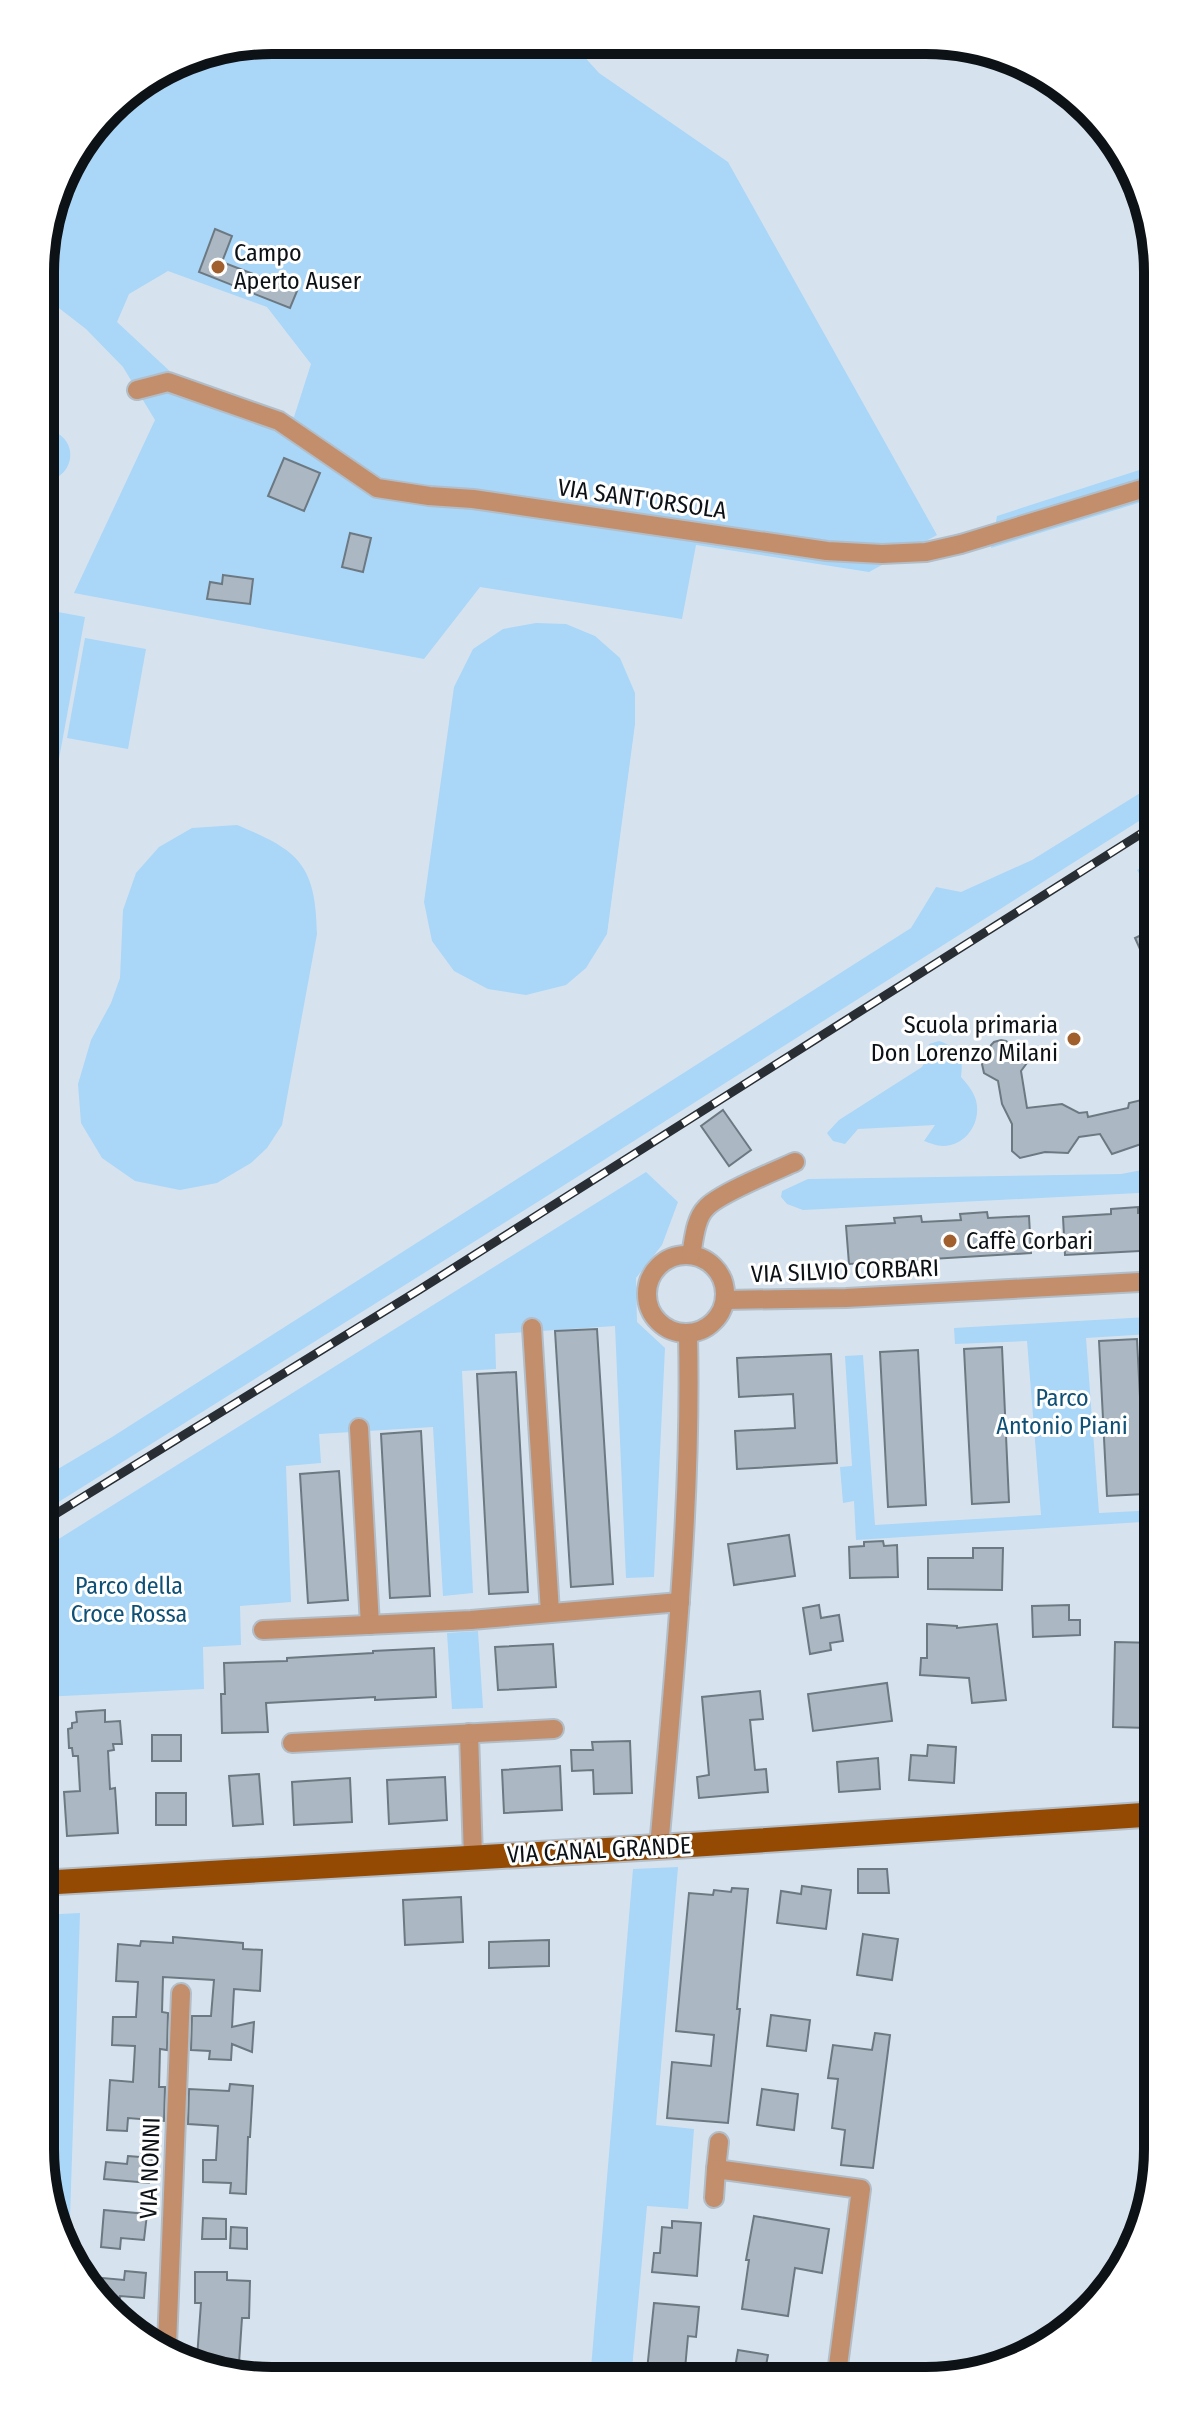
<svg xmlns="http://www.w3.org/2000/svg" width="1198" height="2421" viewBox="0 0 1198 2421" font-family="'Fira Sans Condensed',sans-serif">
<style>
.green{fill:#aad6f8;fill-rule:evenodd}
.building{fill:#abb8c3;stroke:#6c7982;stroke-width:2}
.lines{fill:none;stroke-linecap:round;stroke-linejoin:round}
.street-casing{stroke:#b2bdc7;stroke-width:22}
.primary-casing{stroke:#b2bdc7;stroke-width:28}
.street{stroke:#c28e6b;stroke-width:18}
.primary{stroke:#944a03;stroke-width:24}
.rail-casing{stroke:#282e33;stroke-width:9}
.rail{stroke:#fff;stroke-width:6;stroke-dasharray:18;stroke-linecap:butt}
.poi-dot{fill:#a25f2e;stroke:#fff;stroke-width:3}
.labels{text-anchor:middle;stroke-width:6;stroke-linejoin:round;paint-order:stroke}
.poi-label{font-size:24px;fill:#0d1216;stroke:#fff;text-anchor:start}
.street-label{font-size:24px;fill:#0d1216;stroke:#fff}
.park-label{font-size:24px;fill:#0f5076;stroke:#fff}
.rim{fill:none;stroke:#0d1216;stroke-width:10}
</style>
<rect width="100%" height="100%" fill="#d6e3ee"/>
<g class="green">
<path d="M272 40 571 42 599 73 728 162 937 535 869 572 696 545 682 619 480 587 424 659 74 593 155 420 123 367 86 329 42 295V242L64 169 119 98 184 57ZM168 271 267 307 311 364 294 417 175 376 117 322 129 294Z"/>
<path d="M42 429C79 431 80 477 43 482Z"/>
<polygon points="1158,464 1158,497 991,548 997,516"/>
<polygon points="42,609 85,617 50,808 41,806"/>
<polygon points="536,623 566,624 595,636 620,658 635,693 635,724 607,934 586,968 566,985 526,995 488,989 454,971 432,941 424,902 454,687 473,649 503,629"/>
<polygon points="85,638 146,649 128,749 67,738"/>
<polygon points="1158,782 1158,809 547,1196 41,1513 41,1479 112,1437 911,928 936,887 961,892 1032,860"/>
<path d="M237 825C298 850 316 864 317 934L282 1125 267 1148 251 1163 217 1183 180 1190 135 1181 102 1158 81 1123 78 1084 91 1040 111 1003 120 978 123 910 136 873 159 847 192 828Z"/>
<polygon points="1158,857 1158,906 1137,870"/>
<path d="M939 1041C959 1048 964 1056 961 1077 968 1085 976 1094 977 1106 979 1126 964 1146 943 1146 937 1146 930 1143 924 1141L935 1125 858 1129 845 1144 833 1141 827 1133 839 1120 922 1067 926 1060 929 1044Z"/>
<polygon points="1158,1167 1158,1192 803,1210 787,1204 781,1197 782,1191 808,1179 1121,1174"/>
<polygon points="646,1172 678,1202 662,1245 636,1278 637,1322 665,1348 654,1577 626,1578 615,1326 495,1334 496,1369 462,1371 473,1593 443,1596 433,1427 319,1434 321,1463 286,1466 291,1602 240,1606 241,1645 203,1647 204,1689 43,1697 41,1550"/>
<polygon points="1148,1317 1150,1334 1086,1338 1099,1513 1158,1510 1158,1521 856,1540 854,1501 843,1503 840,1467 852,1466 845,1356 863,1355 875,1525 1041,1515 1027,1341 955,1344 954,1328"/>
<polygon points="478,1631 483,1708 452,1709 447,1633"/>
<polygon points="678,1867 656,2125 694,2129 688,2209 647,2206 631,2380 590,2380 633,1869"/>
<polygon points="80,1913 69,2249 52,2223 40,2149 40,1915"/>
</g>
<g class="building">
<polygon points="215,229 232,236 222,262 297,291 290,308 199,272"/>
<polygon points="284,458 320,473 304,511 268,496"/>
<polygon points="350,533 371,538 363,572 342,567"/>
<polygon points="223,575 253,579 250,604 207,599 210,582 222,584"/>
<polygon points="1158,927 1158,989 1135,938"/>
<polygon points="1001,1040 1006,1041 1016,1049 1018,1059 1027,1063 1021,1071 1027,1108 1062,1104 1079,1113 1087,1112 1088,1117 1128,1108 1129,1103 1158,1096 1158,1125 1145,1128 1147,1142 1112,1154 1100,1134 1079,1137 1068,1153 1045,1152 1020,1158 1012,1151 1012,1124 1002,1104 998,1081 984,1073 982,1064 991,1045 994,1042"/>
<polygon points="723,1110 751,1150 729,1166 701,1126"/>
<polygon points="1138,1207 1138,1213 1158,1212 1158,1250 1065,1255 1063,1217 1111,1214 1111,1209"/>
<polygon points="987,1212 988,1218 1029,1216 1031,1253 849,1264 846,1226 895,1223 894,1218 921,1216 922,1222 961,1220 960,1214"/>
<polygon points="597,1329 613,1584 571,1587 555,1331"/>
<polygon points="1137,1339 1145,1494 1107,1496 1099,1341"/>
<polygon points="1002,1347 1009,1502 972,1504 964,1349"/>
<polygon points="918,1350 926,1505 888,1507 880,1352"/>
<polygon points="831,1354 837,1463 737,1469 735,1431 795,1428 793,1394 739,1397 737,1358"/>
<polygon points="516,1372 528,1592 489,1594 477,1374"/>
<polygon points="421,1431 430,1596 390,1598 381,1434"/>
<polygon points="339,1471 348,1600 308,1603 300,1474"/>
<polygon points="789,1535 795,1576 734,1585 728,1544"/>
<polygon points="883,1541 884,1546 897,1545 898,1577 850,1578 849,1547 864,1546 864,1542"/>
<polygon points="973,1548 1003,1548 1002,1590 928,1589 928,1558 973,1558"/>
<polygon points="819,1605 821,1618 839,1615 843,1641 830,1643 831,1650 810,1654 803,1608"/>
<polygon points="1069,1605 1069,1620 1080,1620 1080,1635 1033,1637 1032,1606"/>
<polygon points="927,1624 957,1626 957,1628 997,1624 1006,1700 972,1703 969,1678 920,1675 921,1658 927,1658"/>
<polygon points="1115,1642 1158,1643 1158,1698 1148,1697 1148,1728 1113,1727"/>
<polygon points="553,1644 556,1687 498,1690 495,1647"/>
<polygon points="434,1648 436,1697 375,1700 375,1697 266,1703 268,1732 222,1733 221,1694 225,1694 224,1663 287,1661 287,1658 373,1653 373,1651"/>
<polygon points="887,1683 892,1721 813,1731 808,1694"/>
<polygon points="760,1691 763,1719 750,1720 755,1770 766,1769 768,1792 699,1798 697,1777 709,1775 702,1697"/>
<polygon points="105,1710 105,1722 120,1721 122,1744 113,1744 114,1750 108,1751 110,1789 115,1788 118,1833 67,1836 64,1792 80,1791 78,1756 73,1756 72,1748 69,1748 68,1729 72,1728 72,1723 77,1722 76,1712"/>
<rect x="152" y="1735" width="29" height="26"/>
<polygon points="630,1741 632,1793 594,1794 593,1770 572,1771 571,1750 593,1750 592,1742"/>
<polygon points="928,1745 956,1747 954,1783 909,1780 911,1755 927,1756"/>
<polygon points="878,1758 880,1789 839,1792 837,1762"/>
<polygon points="560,1766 562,1810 504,1813 502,1770"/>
<polygon points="259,1774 263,1824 233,1826 229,1776"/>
<polygon points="445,1777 447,1820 389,1824 387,1780"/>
<polygon points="350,1778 352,1822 294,1825 292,1782"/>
<rect x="156" y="1793" width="30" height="32"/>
<polygon points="858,1869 887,1869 889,1893 858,1893"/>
<polygon points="802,1886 831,1890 826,1929 777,1923 781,1891 801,1894"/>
<polygon points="732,1888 748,1889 737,2009 740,2009 728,2123 667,2118 672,2062 711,2066 714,2035 676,2031 689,1893 713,1895 714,1890 731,1892"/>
<polygon points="461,1897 463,1942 405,1945 403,1900"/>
<polygon points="863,1934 898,1939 892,1980 857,1975"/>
<polygon points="173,1937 243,1943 243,1949 262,1950 260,1991 234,1989 232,2027 254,2022 252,2052 232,2044 231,2060 209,2059 210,2051 191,2050 192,2016 211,2016 214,1980 163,1977 162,2012 168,2013 167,2050 160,2049 159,2087 165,2087 164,2121 128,2118 127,2131 107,2130 110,2080 133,2082 135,2046 112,2045 113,2017 136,2017 138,1982 116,1981 118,1944 140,1946 141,1941 173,1943"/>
<polygon points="549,1940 549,1966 489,1968 489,1942"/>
<polygon points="771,2015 810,2020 806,2051 767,2046"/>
<polygon points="875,2033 890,2035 873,2168 841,2165 845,2130 832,2128 838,2079 828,2078 833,2045 872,2050"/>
<polygon points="230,2084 253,2086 250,2137 248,2137 246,2194 230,2193 231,2183 203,2182 203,2160 216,2160 218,2126 188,2124 189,2089 229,2091"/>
<polygon points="762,2089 798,2094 794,2130 757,2125"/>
<polygon points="128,2156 152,2158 149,2183 104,2179 106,2162 127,2164"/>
<polygon points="104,2210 147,2214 144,2240 121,2238 120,2249 101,2247"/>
<polygon points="754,2216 829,2229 822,2273 795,2268 788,2316 742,2309 749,2260 746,2260"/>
<polygon points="203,2218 226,2219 226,2239 202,2239"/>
<polygon points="672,2221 701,2223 697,2276 652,2272 654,2253 660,2253 662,2227 672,2228"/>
<polygon points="231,2227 247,2228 247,2249 230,2248"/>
<polygon points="125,2271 146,2273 144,2298 120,2296 118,2322 101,2296 103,2278 124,2280"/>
<polygon points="195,2272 227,2272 227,2280 250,2281 249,2318 242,2318 238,2378 219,2369 220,2359 197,2358 201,2303 195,2303"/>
<polygon points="654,2303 699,2307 696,2337 688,2336 684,2380 646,2380"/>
<polygon points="738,2350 768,2355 763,2381 733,2380"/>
</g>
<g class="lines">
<defs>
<g id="street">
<polyline points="137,390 168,382 279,421 377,488 429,496 473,499 827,551 882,554 926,552 961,544 1158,484"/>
<circle cx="686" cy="1294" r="39"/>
<path d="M691 1255C694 1240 695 1219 706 1208 718 1194 775 1171 795 1162"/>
<polyline points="725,1300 846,1298 1158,1281"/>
<polyline points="532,1328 550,1612"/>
<polyline points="359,1428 370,1625"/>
<polyline points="263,1630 471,1620 680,1602"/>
<polyline points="469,1733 473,1857"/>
<polyline points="292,1743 554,1729"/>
<path d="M659 1847C674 1676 692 1505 688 1334"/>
<polyline points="716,2169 719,2142"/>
<polyline points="714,2198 716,2169 861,2189 836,2381"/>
<polyline points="167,2345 181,1993"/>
</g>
<polyline id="primary" points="40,1883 691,1845 1158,1814"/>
</defs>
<use href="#street" class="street-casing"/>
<use href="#primary" class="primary-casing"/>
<use href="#street" class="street"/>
<use href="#primary" class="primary"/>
<defs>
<polyline id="rail" points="41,1523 419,1290 1158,823"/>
</defs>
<use href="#rail" class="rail-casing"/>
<use href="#rail" class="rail"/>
</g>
<g class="poi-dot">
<circle cx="218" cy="267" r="8"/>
<circle cx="1074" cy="1039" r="8"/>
<circle cx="950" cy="1241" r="8"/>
</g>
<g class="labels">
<g class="poi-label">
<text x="234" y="261">Campo<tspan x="234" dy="28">Aperto Auser</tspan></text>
<text x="1058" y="1033" text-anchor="end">Scuola primaria<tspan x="1058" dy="28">Don Lorenzo Milani</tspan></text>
<text x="966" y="1249">Caffè Corbari</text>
</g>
<g class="street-label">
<text transform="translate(642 499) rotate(8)" y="8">VIA SANT'ORSOLA</text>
<text transform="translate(845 1271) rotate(-2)" y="8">VIA SILVIO CORBARI</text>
<text transform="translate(599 1850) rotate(-3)" y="8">VIA CANAL GRANDE</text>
<text transform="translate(150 2168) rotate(-88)" y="8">VIA NONNI</text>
</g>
<g class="park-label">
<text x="1062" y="1406">Parco<tspan x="1062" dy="28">Antonio Piani</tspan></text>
<text x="129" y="1594">Parco della<tspan x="129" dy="28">Croce Rossa</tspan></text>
</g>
</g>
<path d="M0 0H1198V2421H0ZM272 54H926A218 218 0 0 1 1144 272V2149A218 218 0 0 1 926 2367H272A218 218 0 0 1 54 2149V272A218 218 0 0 1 272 54Z" fill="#fff" fill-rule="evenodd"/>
<path class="rim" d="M272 54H926A218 218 0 0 1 1144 272V2149A218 218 0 0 1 926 2367H272A218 218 0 0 1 54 2149V272A218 218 0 0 1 272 54Z"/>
</svg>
